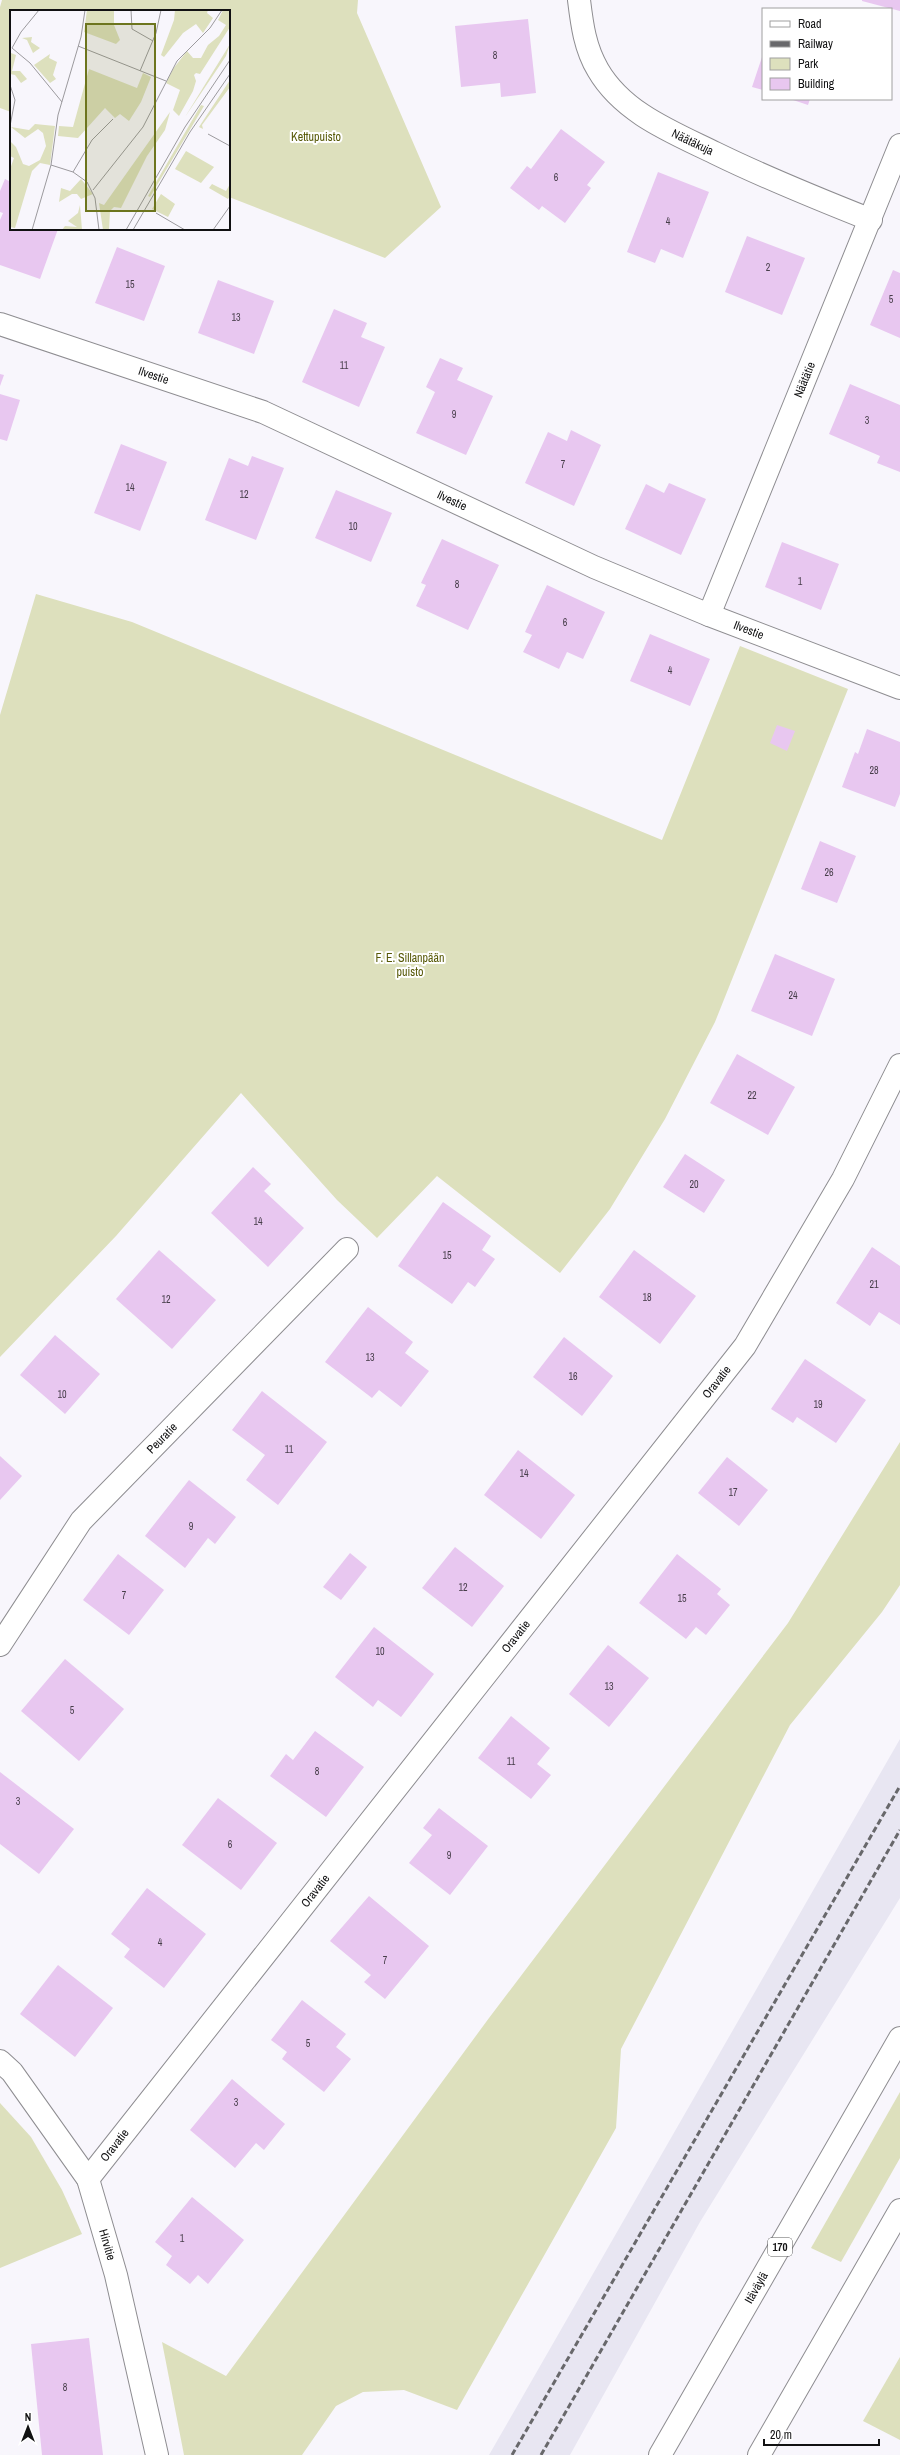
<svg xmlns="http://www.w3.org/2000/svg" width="900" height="2455" viewBox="0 0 900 2455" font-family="'Archivo Narrow',sans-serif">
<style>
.built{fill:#e8e6f2}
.green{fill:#dde0bd}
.building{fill:#e8c7f0}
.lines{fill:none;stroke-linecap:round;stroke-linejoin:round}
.minor-casing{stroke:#8e8d91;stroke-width:24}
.highway-casing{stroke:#8e8d91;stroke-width:24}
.minor{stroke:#fff;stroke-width:22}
.highway{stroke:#fff;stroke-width:22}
.rail{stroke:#68686b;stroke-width:3;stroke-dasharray:6 3;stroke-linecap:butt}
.labels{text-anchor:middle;stroke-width:4;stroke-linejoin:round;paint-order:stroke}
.number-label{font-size:10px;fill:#473e4a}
.shield{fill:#fff;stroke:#585859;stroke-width:1}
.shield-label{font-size:11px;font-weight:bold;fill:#111112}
.park-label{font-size:12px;fill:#575907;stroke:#fff}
.street-label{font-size:12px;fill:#111112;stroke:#fff}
.inset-road{fill:none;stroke:#9c9a9e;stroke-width:1}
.view{fill:#6d751e;fill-opacity:0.15;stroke:#6d751e;stroke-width:2}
.inset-edge{fill:none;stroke:#111112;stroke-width:2}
</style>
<rect width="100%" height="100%" fill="#f8f6fc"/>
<polygon class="built" points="900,1739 900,1898 700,2222 570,2455 489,2455"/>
<g class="green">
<polygon points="2,0 358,0 357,13 441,207 385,258 229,197 229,11 11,11 11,112 0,108 0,7"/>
<polygon points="36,594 132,622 662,840 740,646 848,689 715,1022 665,1119 610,1209 560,1273 437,1176 377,1238 337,1200 241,1093 116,1236 0,1357 0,715"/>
<polygon points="900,1442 900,1585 882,1612 790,1725 621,2049 616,2128 457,2410 404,2390 363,2392 336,2406 302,2455 184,2455 162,2342 226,2376 489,2018 788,1623"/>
<polygon points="900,2092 900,2158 841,2262 811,2248"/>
<polygon points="0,2103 31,2137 62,2190 82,2234 0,2268"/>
<polygon points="900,2357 900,2440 863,2421"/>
</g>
<g class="building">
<polygon points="862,0 900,0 900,11 862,1"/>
<polygon points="528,19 536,93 501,97 500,83 461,87 455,26"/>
<polygon points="763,54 763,90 752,87"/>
<polygon points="790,99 810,99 808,105"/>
<polygon points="561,129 605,162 587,185 591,188 565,223 542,206 539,210 510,188 527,166 531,169"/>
<polygon points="658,172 709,192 683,258 661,249 655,263 627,252"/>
<polygon points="5,179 11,182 11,229 58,229 40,279 0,265 0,220 3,213 0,212 0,191"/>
<polygon points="747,236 805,258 782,315 725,292"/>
<polygon points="117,247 165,266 144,321 95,303"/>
<polygon points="893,270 900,273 900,338 870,325"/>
<polygon points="218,280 274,301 254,354 198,333"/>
<polygon points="334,309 367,323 361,337 385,347 359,407 302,382"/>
<polygon points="440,358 463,368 457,380 493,396 466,455 416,433 435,392 426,387"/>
<polygon points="0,374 4,375 0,386"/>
<polygon points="850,384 900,405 900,472 877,463 880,456 829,434"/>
<polygon points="0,394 20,400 7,441 0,439"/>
<polygon points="571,430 601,445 574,506 525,483 548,432 567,441"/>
<polygon points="121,444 167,462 140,531 94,513"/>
<polygon points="252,456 284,468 256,540 205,520 229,458 248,466"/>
<polygon points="669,483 706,499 681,555 625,529 646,484 664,493"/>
<polygon points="336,490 392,513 371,562 315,538"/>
<polygon points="442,539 499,565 468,630 416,606 426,585 421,583"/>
<polygon points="782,542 839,564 821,610 765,587"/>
<polygon points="547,585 605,612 583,659 567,652 559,669 523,652 532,635 525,632"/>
<polygon points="650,634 710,659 690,706 630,681"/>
<polygon points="777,725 795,731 787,751 770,743"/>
<polygon points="867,729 900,742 900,794 895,807 842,787 855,752 858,754"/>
<polygon points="820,841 856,856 837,903 801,889"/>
<polygon points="775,954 835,979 812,1036 751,1011"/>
<polygon points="737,1054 795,1087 768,1135 710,1103"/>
<polygon points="685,1154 725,1180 704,1213 663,1187"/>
<polygon points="253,1167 271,1184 264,1191 304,1228 268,1267 211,1213"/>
<polygon points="443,1202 491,1236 482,1250 495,1259 475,1287 468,1282 452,1304 398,1266"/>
<polygon points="872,1247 900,1266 900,1325 879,1312 870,1326 836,1303"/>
<polygon points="159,1250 216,1300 172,1349 116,1299"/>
<polygon points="634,1250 696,1296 660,1344 599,1297"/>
<polygon points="368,1307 413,1342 405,1353 429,1371 401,1407 379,1390 372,1398 325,1362"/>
<polygon points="55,1335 100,1374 65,1414 20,1375"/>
<polygon points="564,1337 613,1376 582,1416 533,1377"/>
<polygon points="805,1359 866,1400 836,1443 797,1417 793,1423 771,1409"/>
<polygon points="262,1391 327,1442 278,1505 246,1480 265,1455 232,1430"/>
<polygon points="518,1450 575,1495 541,1539 484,1495"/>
<polygon points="0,1456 22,1476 0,1500"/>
<polygon points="727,1457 768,1490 739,1526 698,1493"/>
<polygon points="189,1480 236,1517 215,1544 208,1538 185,1568 145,1536"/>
<polygon points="455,1547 504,1586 472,1627 422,1588"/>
<polygon points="350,1553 367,1567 341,1600 323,1587"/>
<polygon points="118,1554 164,1590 129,1635 83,1600"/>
<polygon points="677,1554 721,1589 717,1594 730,1605 706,1635 696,1627 686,1639 639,1603"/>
<polygon points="374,1627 434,1674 401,1717 378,1700 373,1707 335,1677"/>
<polygon points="608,1645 649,1678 609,1727 569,1694"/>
<polygon points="65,1659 124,1709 79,1761 21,1711"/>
<polygon points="511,1716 550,1748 537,1764 551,1775 531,1799 478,1758"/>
<polygon points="315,1731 364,1767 326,1817 270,1776 286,1754 293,1760"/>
<polygon points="0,1772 74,1829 39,1874 0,1844"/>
<polygon points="218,1798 277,1843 241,1890 182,1845"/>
<polygon points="439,1808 488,1846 450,1895 409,1863 432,1835 423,1828"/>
<polygon points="147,1888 206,1934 164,1988 124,1957 130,1949 111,1934"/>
<polygon points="369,1896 429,1946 385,1999 364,1982 371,1975 330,1941"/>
<polygon points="58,1965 113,2008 75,2057 20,2014"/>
<polygon points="302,2000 346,2034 336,2047 351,2059 324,2092 282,2059 287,2052 271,2040"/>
<polygon points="232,2079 285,2124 264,2150 256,2143 235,2168 190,2130"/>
<polygon points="192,2197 244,2240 208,2284 198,2275 190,2284 166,2265 172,2256 155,2242"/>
<polygon points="89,2338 103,2455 42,2455 31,2344"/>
</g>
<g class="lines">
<defs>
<g id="minor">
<path id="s1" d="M579 0C582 25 585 48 598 70 623 113 672 132 715 153 766 178 818 199 871 220"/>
<path id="s2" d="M0 324 263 412 594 567 709 615 900 688"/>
<path id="s3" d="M709 615 900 145"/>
<path id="s4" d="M0 1645 81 1521 347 1249"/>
<path id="s5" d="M0 2061 12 2072 88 2179 116 2275 157 2455"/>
<path id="s6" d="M88 2179 745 1346 843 1179 900 1065"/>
</g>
<g id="highway">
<path id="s7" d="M660 2455 900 2038"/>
<polyline points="759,2455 900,2210"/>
</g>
</defs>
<use href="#minor" class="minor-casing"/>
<use href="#highway" class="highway-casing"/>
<use href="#minor" class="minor"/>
<use href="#highway" class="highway"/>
<g class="rail">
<polyline points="512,2455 900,1786"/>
<polyline points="541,2455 900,1830"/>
</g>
</g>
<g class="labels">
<g class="number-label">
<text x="495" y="59">8</text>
<text x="556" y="181">6</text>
<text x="668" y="225">4</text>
<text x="768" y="271">2</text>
<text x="130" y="288">15</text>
<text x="891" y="303">5</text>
<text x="236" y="321">13</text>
<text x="344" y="369">11</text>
<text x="454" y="418">9</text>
<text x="867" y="424">3</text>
<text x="563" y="468">7</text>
<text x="130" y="491">14</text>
<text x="244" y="498">12</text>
<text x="353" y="530">10</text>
<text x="800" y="585">1</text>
<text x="457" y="588">8</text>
<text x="565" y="626">6</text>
<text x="670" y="674">4</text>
<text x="874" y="774">28</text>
<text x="829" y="876">26</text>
<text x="793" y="999">24</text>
<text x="752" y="1099">22</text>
<text x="694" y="1188">20</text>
<text x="258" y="1225">14</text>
<text x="447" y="1259">15</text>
<text x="874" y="1288">21</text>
<text x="647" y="1301">18</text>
<text x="166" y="1303">12</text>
<text x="370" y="1361">13</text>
<text x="573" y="1380">16</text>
<text x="62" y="1398">10</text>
<text x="818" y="1408">19</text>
<text x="289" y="1453">11</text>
<text x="524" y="1477">14</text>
<text x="733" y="1496">17</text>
<text x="191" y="1530">9</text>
<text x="463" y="1591">12</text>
<text x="124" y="1599">7</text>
<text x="682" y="1602">15</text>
<text x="380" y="1655">10</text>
<text x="609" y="1690">13</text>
<text x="72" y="1714">5</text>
<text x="511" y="1765">11</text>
<text x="317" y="1775">8</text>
<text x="18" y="1805">3</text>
<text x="230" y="1848">6</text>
<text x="449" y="1859">9</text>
<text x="160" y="1946">4</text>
<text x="385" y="1964">7</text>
<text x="308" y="2047">5</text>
<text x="236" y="2106">3</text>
<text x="182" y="2242">1</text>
<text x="65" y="2391">8</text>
</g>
<rect class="shield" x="768" y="2238" width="24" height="18" rx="3"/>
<g class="shield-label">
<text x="780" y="2251">170</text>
</g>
<g class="park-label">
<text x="316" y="141">Kettupuisto</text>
<text x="410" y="962">F. E. Sillanpään<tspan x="410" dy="14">puisto</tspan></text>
</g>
<g class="street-label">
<text dy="4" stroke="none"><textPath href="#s1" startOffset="194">Näätäkuja</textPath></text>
<text dy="4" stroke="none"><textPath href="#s2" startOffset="162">Ilvestie</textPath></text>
<text dy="4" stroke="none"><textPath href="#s3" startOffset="254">Näätätie</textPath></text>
<text dy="4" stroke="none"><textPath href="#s2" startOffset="486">Ilvestie</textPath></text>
<text dy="4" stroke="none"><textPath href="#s2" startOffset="810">Ilvestie</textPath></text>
<text dy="4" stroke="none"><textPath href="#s6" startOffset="1015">Oravatie</textPath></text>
<text dy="4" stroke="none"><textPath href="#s4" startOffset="264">Peuratie</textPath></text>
<text dy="4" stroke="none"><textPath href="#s6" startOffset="691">Oravatie</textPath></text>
<text dy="4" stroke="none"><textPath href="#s6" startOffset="367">Oravatie</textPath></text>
<text dy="4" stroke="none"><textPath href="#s6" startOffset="43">Oravatie</textPath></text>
<text dy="4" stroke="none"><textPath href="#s5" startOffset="216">Hirvitie</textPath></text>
<text dy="4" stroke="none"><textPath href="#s7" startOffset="193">Itäväylä</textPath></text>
</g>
</g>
<g transform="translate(10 10)">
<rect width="220" height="220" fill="#f8f6fc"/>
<path d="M77 0H104V15L110 30 106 34 74 22ZM165 0H198L197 3 203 8 193 23 186 14 173 23 154 47 151 45 164 10ZM213 0H220V17L190 64 186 63 184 65 186 71 183 81 169 106 163 100 170 80 156 73 163 59 177 41 183 48H191L198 35 209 26 216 15 208 10ZM22 27 21 32 30 38 23 43 17 30 12 28ZM220 34 216 46 175 107ZM1 43 6 45 2 61H10L17 69 11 73 5 65 0 64ZM40 44 39 48 47 52 43 65 46 69 40 73 24 55ZM79 59 127 78 133 63 141 67 131 92 119 111 110 104 105 108 95 98 68 128 48 126 49 116 63 117ZM220 70V77L192 115 193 119 189 117ZM191 95 194 96 140 187 138 186ZM160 102 155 120 137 146 111 198 104 197 100 201 99 220H93L89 193 94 195ZM25 114 45 116 40 155 30 153 22 161 5 218 0 217V159L4 148 0 146V131L6 137 13 154 19 156 30 150 36 136 33 123 28 119 15 128 1 117 19 120ZM176 141 204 157 191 173 165 159ZM71 169 83 184 71 189 67 184H62L49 192 51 178 60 181ZM202 174 216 181 220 174V186L218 189 199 178ZM151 184 165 194 158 207 142 199ZM70 195 72 220H52L55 216 67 217 58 211 68 203Z" fill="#dde0bd"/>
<path class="inset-road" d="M121 0 122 19 143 31M68 36 156 71M2 38 20 53 52 92M2 38 11 22 29 0M130 61 146 23 151 0M0 75 5 90 0 116M198 124 220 136M41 155 63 162 77 172 85 188 89 220M63 162 82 130 103 109M83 180 133 117 167 51 200 18 212 0M146 203 175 220M22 220 41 155 48 105 71 27 75 0M116 220 175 117 220 50M123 220 180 122 220 64M203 220 220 196"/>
<path class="view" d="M76 14H145V201H76Z"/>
<rect width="220" height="220" class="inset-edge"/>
</g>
<rect x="762" y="8" width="130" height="92" fill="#ffffff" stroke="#a0a0a0"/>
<rect x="770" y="21" width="20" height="6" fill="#ffffff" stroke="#a0a0a0"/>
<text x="798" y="28" font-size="12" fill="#111112">Road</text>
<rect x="770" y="41" width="20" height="6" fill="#68686b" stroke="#a0a0a0"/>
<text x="798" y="48" font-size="12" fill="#111112">Railway</text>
<rect x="770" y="58" width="20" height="12" fill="#dde0bd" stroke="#a0a0a0"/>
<text x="798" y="68" font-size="12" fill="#111112">Park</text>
<rect x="770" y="78" width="20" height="12" fill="#e8c7f0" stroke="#a0a0a0"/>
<text x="798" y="88" font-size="12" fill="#111112">Building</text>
<g transform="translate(28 2427)" stroke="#ffffff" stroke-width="3" paint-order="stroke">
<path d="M0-3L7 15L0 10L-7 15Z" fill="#111112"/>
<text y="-6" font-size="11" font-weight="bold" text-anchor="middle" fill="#111112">N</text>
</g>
<path d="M764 2439v6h115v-6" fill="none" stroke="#111112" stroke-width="2"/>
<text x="770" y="2439" font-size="12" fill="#111112" stroke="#ffffff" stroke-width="3" paint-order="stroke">20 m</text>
</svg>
